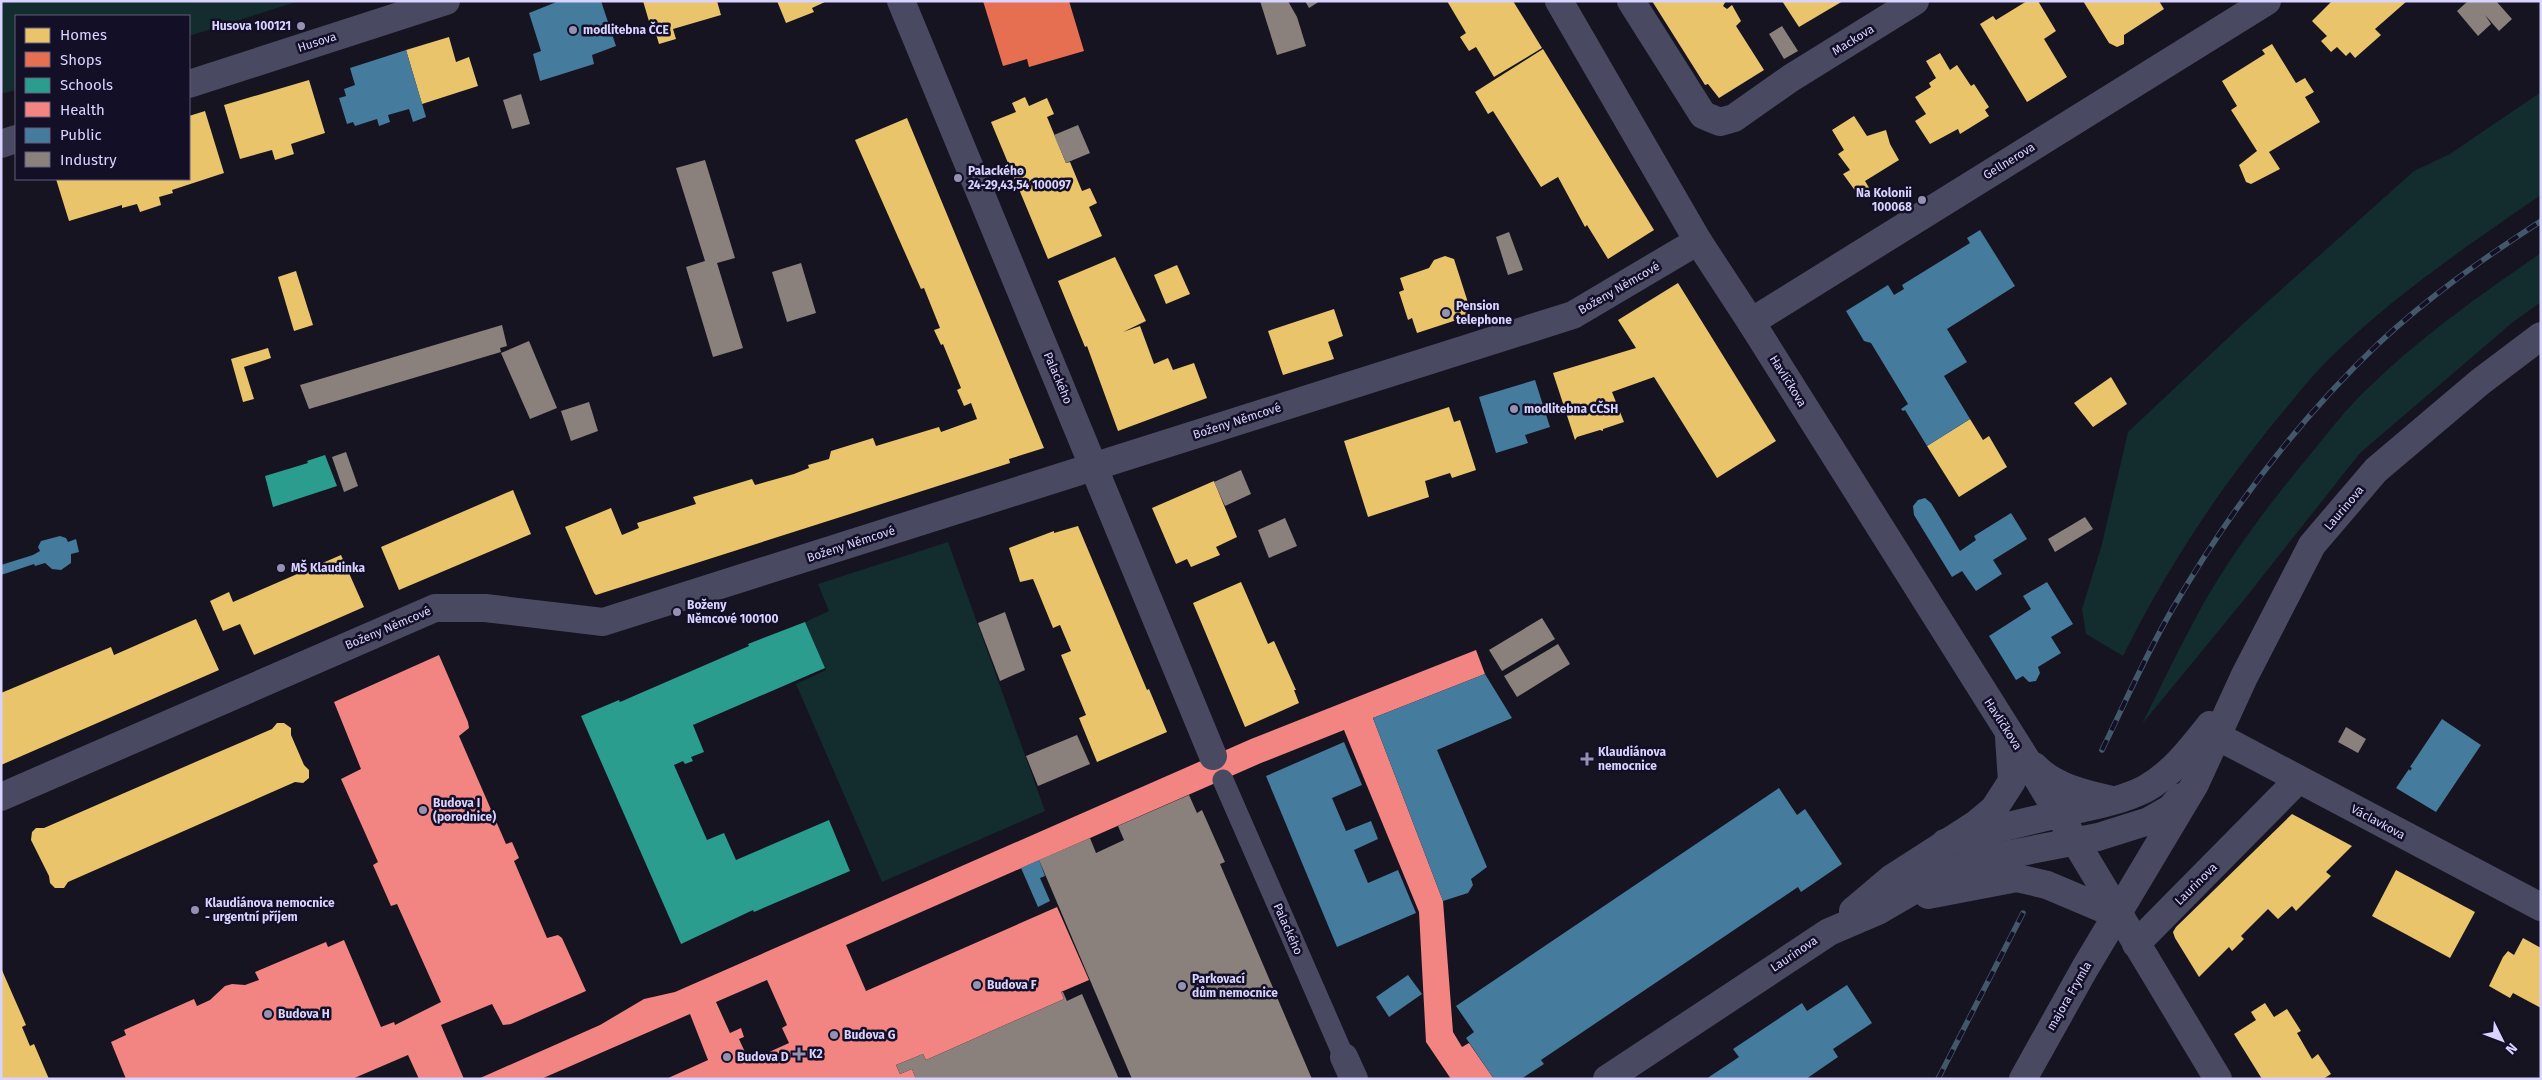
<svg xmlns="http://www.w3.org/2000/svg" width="2542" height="1080" viewBox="0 0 2542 1080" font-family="'Fira Sans',sans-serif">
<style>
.green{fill:#132c2d}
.homes{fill:#e9c46a}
.shops{fill:#e76f51}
.schools{fill:#2a9d8f}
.health{fill:#f28482;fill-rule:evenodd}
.public{fill:#457b9d}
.industry{fill:#8a817c}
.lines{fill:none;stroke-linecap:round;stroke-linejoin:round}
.pedestrian{stroke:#4a4962;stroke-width:21}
.minor{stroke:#4a4962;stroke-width:28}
.rail-casing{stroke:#43596b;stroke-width:5.5}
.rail{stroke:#130f26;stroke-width:4;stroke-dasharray:11;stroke-linecap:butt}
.poi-dot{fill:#9591b1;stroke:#130f26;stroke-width:2}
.labels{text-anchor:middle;stroke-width:5;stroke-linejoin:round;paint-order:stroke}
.poi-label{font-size:12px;font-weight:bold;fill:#d9d4ff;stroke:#130f26;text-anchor:start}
.street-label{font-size:12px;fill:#d9d4ff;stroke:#130f26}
</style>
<rect width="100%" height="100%" fill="#161421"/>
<g class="green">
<polygon points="1,1 299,1 189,36 189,16 16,16 16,90 1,94"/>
<path d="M2541 92V195C2468 245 2395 295 2332 356 2312 375 2295 398 2277 419 2216 493 2166 570 2123 656L2086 634 2082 609 2102 544 2128 432 2245 322 2414 171 2450 154Z"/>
<path d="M2541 253V302L2513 322 2360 453 2243 601 2142 724C2159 690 2175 656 2193 623 2224 563 2266 508 2309 456 2327 434 2345 410 2366 390 2419 338 2480 295 2541 253Z"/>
<polygon points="948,542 1045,811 882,882 796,684 826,670 805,622 829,611 818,584"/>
</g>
<g class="homes">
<polygon points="643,1 717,1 721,15 673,29 676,39 659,44 656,34 653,35"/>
<polygon points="777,1 827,1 812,8 814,12 786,23"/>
<polygon points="1447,1 1513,1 1542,48 1494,77 1476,47 1469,51 1460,37 1466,33"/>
<polygon points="1652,1 1726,1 1723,6 1727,9 1732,5 1741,21 1736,26 1764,70 1719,98 1708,84 1705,85"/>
<polygon points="1782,1 1843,1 1799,27"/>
<polygon points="2027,1 2038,1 2056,31 2044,39 2067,77 2027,102 1980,24 1993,16 1996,20"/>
<polygon points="2083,1 2159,1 2164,9 2124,35 2124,44 2117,47 2109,43"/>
<polygon points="2332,1 2407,1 2375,29 2381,35 2355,58 2350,52 2346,56 2337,47 2331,52 2321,41 2327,36 2312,21"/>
<polygon points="449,37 456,62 469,57 478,86 422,104 406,50"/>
<polygon points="2272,44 2296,83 2305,78 2314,92 2305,97 2320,122 2269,152 2280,169 2251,184 2246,182 2239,165 2257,151 2231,110 2237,106 2222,81 2265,54 2262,50"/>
<polygon points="1543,49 1654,230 1608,259 1587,225 1585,227 1558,177 1541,187 1493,111 1488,114 1475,92"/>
<polygon points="1940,53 1950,70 1957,65 1971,86 1974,84 1989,107 1985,110 1989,116 1960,134 1958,129 1930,144 1915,121 1926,114 1915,97 1931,87 1929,83 1936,78 1926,61"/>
<polygon points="309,80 325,133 291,144 294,154 275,160 272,150 240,159 224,105"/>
<polygon points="1025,97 1029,106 1047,98 1054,114 1047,117 1066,163 1070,162 1082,191 1090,188 1097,203 1089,207 1102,236 1048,259 991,122 1016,112 1012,103"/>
<polygon points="205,111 224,173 172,190 173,193 159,197 161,205 140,212 137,204 122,208 122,205 69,221 56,179 189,179 189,116"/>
<polygon points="1854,116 1867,136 1886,130 1890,144 1899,160 1865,181 1871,191 1870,196 1865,199 1859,196 1843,174 1850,170 1838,154 1844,150 1832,130"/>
<polygon points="907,118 1044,448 1009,459 1010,463 596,595 594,593 565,527 611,508 622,535 639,528 637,523 696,504 693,497 752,479 755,485 794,474 809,468 808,465 829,459 831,451 873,438 876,446 939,427 941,432 977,419 971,403 964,406 957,390 961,388 943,344 941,345 934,330 940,328 924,288 921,289 855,140"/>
<polygon points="1445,256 1454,259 1472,315 1417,333 1412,318 1408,320 1399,292 1404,290 1400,278 1429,268 1434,260"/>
<polygon points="1115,257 1146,321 1123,332 1140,326 1154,364 1168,358 1173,370 1194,363 1207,398 1118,431 1087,346 1085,347 1058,281"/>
<polygon points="1177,265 1190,294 1166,304 1154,275"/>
<polygon points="296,271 313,325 294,331 278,277"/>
<polygon points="1678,283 1776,441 1717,478 1654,377 1612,392 1624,422 1603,429 1603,431 1600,430 1577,437 1575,440 1553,373 1636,348 1618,320"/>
<polygon points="1334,309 1343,336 1328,342 1334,359 1283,375 1268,331"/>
<polygon points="268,348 271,358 244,367 254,399 243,402 231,359"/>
<polygon points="2111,377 2127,404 2093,427 2074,403"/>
<polygon points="1449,407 1454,422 1460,420 1476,470 1452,478 1450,473 1425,481 1429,497 1368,517 1344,441"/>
<polygon points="1970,419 1983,440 1989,436 2007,467 1959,497 1927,446"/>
<polygon points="1214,481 1237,537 1216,547 1220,555 1191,567 1187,559 1176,564 1152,508"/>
<polygon points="513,490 531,534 399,590 381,547"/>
<polygon points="1078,526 1147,690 1149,689 1167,732 1097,762 1079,718 1086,715 1061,655 1071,651 1060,625 1053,628 1033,579 1020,582 1009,548 1054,531 1054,533"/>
<polygon points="341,555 364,607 254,655 240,624 223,631 210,601 229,592 233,602"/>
<polygon points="1241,582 1268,644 1274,641 1296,690 1294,690 1299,703 1245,727 1193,603"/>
<polygon points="196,619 219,670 1,765 1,693 111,647 114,655"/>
<polygon points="277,723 284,723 291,728 291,735 304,765 309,770 309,778 303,783 295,782 68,882 64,888 55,888 50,883 49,876 31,840 32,832 36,828 44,828 200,760 272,729"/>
<polygon points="2292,814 2352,846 2326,872 2331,876 2296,911 2292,906 2278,919 2268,909 2241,936 2244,939 2232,951 2229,947 2199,977 2175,938 2173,932 2176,927"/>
<polygon points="2396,870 2475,912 2450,958 2372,916"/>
<polygon points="2523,938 2541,948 2541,1008 2513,993 2510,998 2489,986 2503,957 2508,951 2514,955"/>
<polygon points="1,968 26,1025 22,1027 30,1046 34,1044 49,1079 1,1079"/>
<polygon points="2265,1003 2274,1017 2287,1009 2301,1031 2297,1033 2312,1059 2318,1054 2331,1074 2323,1079 2262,1079 2234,1034 2256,1020 2251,1012"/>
</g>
<polygon class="shops" points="983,1 1069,1 1084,51 1029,67 1027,59 1003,66"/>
<g class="schools">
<polygon points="325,455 337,486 273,507 265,476 308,463 307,461"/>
<polygon points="805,622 825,668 693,725 704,752 691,757 693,761 685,764 683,761 674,765 707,840 724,833 736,860 829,820 850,871 754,912 753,910 681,944 581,716 619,700 620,702 749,646 748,644"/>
</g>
<g class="health">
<path d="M1476 650 1485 674 1373 718 1443 901 1453 1032 1462 1047 1469 1043 1494 1079H1451L1426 1042 1419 912 1344 730 1261 763 846 945 866 991 1057 907 1089 980 1061 992 1064 999 926 1060 923 1054 896 1065 900 1074 912 1069 916 1079H666L708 1060 690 1014 541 1079H478L600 1025 644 999 675 992 1251 739ZM767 980 787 1025 782 1028 789 1043 749 1061 739 1039 744 1037 741 1028 730 1033 716 1002Z"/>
<polygon points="439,655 468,722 469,728 459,736 506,844 512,842 519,858 514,861 547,938 558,935 562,938 586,991 511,1024 503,1025 492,1004 441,1025 464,1079 419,1079 408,1055 352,1079 126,1079 111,1042 126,1035 124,1030 194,999 197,1006 210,1000 225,986 232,984 245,985 259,980 255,972 326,942 328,947 344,940 381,1027 394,1022 395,1025 441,1002 397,904 391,906 373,865 378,862 341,779 361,769 334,702"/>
</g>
<g class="public">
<polygon points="559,1 601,1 616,46 592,55 594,64 540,81 533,54 541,51 529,13"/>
<polygon points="406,50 426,117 413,122 409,109 388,115 390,122 379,126 377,119 355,126 353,122 347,124 339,98 346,96 344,89 355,85 350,68"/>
<polygon points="1980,230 2015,286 1947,329 1967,362 1944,376 1970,419 1927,446 1905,410 1903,411 1901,409 1908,404 1871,343 1864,341 1846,311 1888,285 1894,295 1904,289 1902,285 1970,243 1967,238"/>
<polygon points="1535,380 1550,427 1525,435 1528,443 1496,453 1479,397"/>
<polygon points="1925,498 1931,503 1960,551 1976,540 1974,536 2011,513 2027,539 1993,560 2002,574 1976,591 1962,571 1952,577 1914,515 1913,506 1918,500"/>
<polygon points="60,536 66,538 68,542 76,539 79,552 71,554 71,563 61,570 52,569 45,563 35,566 34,564 1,575 1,565 33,555 40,551 38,547 41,541"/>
<polygon points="2047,582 2073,624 2051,637 2061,653 2038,667 2040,673 2036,681 2029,682 2023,676 2016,680 1989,636 2031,609 2023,596"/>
<polygon points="1485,674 1512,718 1437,750 1487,867 1471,879 1473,885 1468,893 1443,901 1373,718"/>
<polygon points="2442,719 2481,745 2436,812 2396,788 2409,769 2410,771 2412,768 2410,767"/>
<polygon points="1344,742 1362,785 1332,798 1346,831 1371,821 1378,839 1354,850 1368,883 1398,870 1416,913 1337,947 1266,776"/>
<polygon points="1779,788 1797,815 1805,809 1842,864 1801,892 1798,887 1541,1060 1544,1064 1521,1079 1494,1079 1466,1038 1474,1032 1456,1006"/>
<polygon points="1039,860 1045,876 1040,878 1050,901 1038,907 1021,868"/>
<polygon points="1408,975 1422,994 1389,1017 1376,997"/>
<polygon points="1847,985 1872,1023 1833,1049 1838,1057 1806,1079 1706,1079 1739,1057 1733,1049 1802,1003 1807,1011"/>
</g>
<g class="industry">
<polygon points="1260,1 1288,1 1297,17 1306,46 1277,55"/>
<polygon points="1305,1 1320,1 1309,8"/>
<polygon points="2468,1 2496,1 2512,19 2499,31 2485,15 2491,24 2478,36 2457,11"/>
<polygon points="1782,26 1798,51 1784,59 1769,34"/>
<polygon points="521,94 530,124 512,129 503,100"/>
<polygon points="1078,125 1090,153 1066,163 1054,135"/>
<polygon points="705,160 735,258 717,263 743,348 713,357 686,267 705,261 676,168"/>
<polygon points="1509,232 1523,270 1508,275 1496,237"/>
<polygon points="801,263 816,313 787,322 772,272"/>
<polygon points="502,325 507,346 500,348 501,352 309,409 300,385"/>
<polygon points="529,341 557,408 530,419 501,353"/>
<polygon points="589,402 598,431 571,441 561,411"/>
<polygon points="346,452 358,486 344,492 332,457"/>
<polygon points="1241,470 1251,494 1225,506 1214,482"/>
<polygon points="2085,517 2093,529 2055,552 2048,539"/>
<polygon points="1285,518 1297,546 1269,558 1258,530"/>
<polygon points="1005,612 1025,670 1000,681 978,623"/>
<polygon points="1542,618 1555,639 1502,671 1489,650"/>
<polygon points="1558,644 1570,664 1517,697 1504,676"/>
<polygon points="2346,727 2366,739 2358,753 2338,742"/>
<polygon points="1077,735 1090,764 1038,786 1026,756"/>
<polygon points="1189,795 1197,813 1202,810 1225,862 1220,864 1312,1079 1132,1079 1039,860 1090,838 1096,853 1124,840 1118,826"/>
<polygon points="1061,992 1063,992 1067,1001 1082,994 1119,1079 916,1079 912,1069 900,1074 896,1065 923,1054 926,1060 1064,999"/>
</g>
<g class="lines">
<polyline class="pedestrian" points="1223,780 1344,1057"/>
<g class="minor">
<polyline points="901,1 1213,756"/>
<polyline points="1559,1 1698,241 1751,322 2024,756 2218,1079"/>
<polyline points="1631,1 1703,115 1720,122 1734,118 1791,78 1915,1"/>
<polyline points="189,84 446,1"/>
<polyline points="1,144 16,139"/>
<polyline points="1751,322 2267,1"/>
<polyline points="2217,736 2541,907"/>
<path d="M2034 766C2054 787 2085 794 2112 800"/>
<polyline points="1,797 435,608 485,608 603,622 1573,315 1698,241"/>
<path d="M1945 843C1988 830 2031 821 2075 810 2098 805 2123 800 2145 789 2172 774 2191 749 2210 725"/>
<polyline points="1928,895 2017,878 2047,885 2118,915"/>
<polyline points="1853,911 1892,878 1976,824 1994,809 2012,781 2009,737"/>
<polyline points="2136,944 2298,780"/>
<polyline points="1344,1057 1354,1079"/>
<polyline points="1607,1079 1829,932 1878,911 1933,879 1965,865 1995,857 2098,837 2149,821 2170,809 2181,797"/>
<polyline points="2023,1079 2085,968 2195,784 2244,677 2312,545 2376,470 2480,382 2541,336"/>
</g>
<defs>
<g id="rail">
<path d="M2102 750C2125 703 2146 654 2173 608 2229 512 2297 421 2378 344 2428 297 2484 258 2541 221"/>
<polyline points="1938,1079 2023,913"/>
</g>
</defs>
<use href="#rail" class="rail-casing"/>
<use href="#rail" class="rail"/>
</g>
<g class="poi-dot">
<circle cx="301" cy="26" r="5"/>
<circle cx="573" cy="30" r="5"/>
<circle cx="958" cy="178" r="5"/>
<circle cx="1922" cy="200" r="5"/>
<circle cx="1446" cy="313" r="5"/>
<circle cx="1514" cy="409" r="5"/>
<circle cx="281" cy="568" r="5"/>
<circle cx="677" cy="612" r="5"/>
<path d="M1584.5 751.5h5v5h5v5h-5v5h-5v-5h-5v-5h5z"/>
<circle cx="423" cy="810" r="5"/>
<circle cx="195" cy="910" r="5"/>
<circle cx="977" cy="985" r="5"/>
<circle cx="1182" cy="986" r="5"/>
<circle cx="268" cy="1014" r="5"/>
<circle cx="834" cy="1035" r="5"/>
<path d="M796.5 1046.5h5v5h5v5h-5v5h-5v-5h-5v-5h5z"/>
<circle cx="727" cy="1057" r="5"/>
</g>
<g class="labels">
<g class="poi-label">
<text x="291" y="30" text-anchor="end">Husova 100121</text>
<text x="583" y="34">modlitebna ČCE</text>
<text x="968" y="175">Palackého<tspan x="968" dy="14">24-29,43,54 100097</tspan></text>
<text x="1912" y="197" text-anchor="end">Na Kolonii<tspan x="1912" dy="14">100068</tspan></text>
<text x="1456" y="310">Pension<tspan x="1456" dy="14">telephone</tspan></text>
<text x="1524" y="413">modlitebna CČSH</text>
<text x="291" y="572">MŠ Klaudinka</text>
<text x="687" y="609">Boženy<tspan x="687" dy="14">Němcové 100100</tspan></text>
<text x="1598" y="756">Klaudiánova<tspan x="1598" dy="14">nemocnice</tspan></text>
<text x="433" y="807">Budova I<tspan x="433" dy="14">(porodnice)</tspan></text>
<text x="205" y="907">Klaudiánova nemocnice<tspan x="205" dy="14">- urgentní příjem</tspan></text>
<text x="1192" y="983">Parkovací<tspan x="1192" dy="14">dům nemocnice</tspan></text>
<text x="987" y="989">Budova F</text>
<text x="278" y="1018">Budova H</text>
<text x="844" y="1039">Budova G</text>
<text x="809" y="1058">K2</text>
<text x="737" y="1061">Budova D</text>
</g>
<g class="street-label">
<text transform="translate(1853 40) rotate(-32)" y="4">Mackova</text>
<text transform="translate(317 42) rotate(-18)" y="4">Husova</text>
<text transform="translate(2009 161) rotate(-32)" y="4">Gellnerova</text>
<text transform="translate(1619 288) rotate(-30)" y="4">Boženy Němcové</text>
<text transform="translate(1058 378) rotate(67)" y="4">Palackého</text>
<text transform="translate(1788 381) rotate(58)" y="4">Havlíčkova</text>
<text transform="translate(1237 421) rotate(-18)" y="4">Boženy Němcové</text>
<text transform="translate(2344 508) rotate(-50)" y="4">Laurinova</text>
<text transform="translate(851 544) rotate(-18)" y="4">Boženy Němcové</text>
<text transform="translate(388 628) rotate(-23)" y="4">Boženy Němcové</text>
<text transform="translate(2003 724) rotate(57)" y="4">Havlíčkova</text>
<text transform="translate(2378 822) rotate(28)" y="4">Václavkova</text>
<text transform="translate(2196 884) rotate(-45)" y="4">Laurinova</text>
<text transform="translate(1288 929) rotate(66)" y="4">Palackého</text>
<text transform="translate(1794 954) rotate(-34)" y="4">Laurinova</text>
<text transform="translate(2069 996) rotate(-60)" y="4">majora Frymla</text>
</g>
</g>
<rect width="2542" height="1080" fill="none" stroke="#d9d4ff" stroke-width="5"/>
<rect x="15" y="15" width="175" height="165" fill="#130f26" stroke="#625e7d"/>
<rect x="25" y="28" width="25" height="15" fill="#e9c46a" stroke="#625e7d"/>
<text x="60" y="40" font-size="15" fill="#d9d4ff">Homes</text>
<rect x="25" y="52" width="25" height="15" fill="#e76f51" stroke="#625e7d"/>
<text x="60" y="65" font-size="15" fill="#d9d4ff">Shops</text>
<rect x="25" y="78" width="25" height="15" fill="#2a9d8f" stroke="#625e7d"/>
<text x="60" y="90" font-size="15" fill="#d9d4ff">Schools</text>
<rect x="25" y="102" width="25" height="15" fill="#f28482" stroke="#625e7d"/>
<text x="60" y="115" font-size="15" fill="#d9d4ff">Health</text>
<rect x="25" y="128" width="25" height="15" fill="#457b9d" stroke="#625e7d"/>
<text x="60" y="140" font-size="15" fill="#d9d4ff">Public</text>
<rect x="25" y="152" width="25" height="15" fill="#8a817c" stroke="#625e7d"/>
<text x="60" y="165" font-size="15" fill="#d9d4ff">Industry</text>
<g transform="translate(2502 1040) rotate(132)" stroke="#130f26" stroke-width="4" paint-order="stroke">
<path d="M0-4L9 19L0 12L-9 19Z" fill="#d9d4ff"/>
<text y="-8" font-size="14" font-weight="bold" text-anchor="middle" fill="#d9d4ff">N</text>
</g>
</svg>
